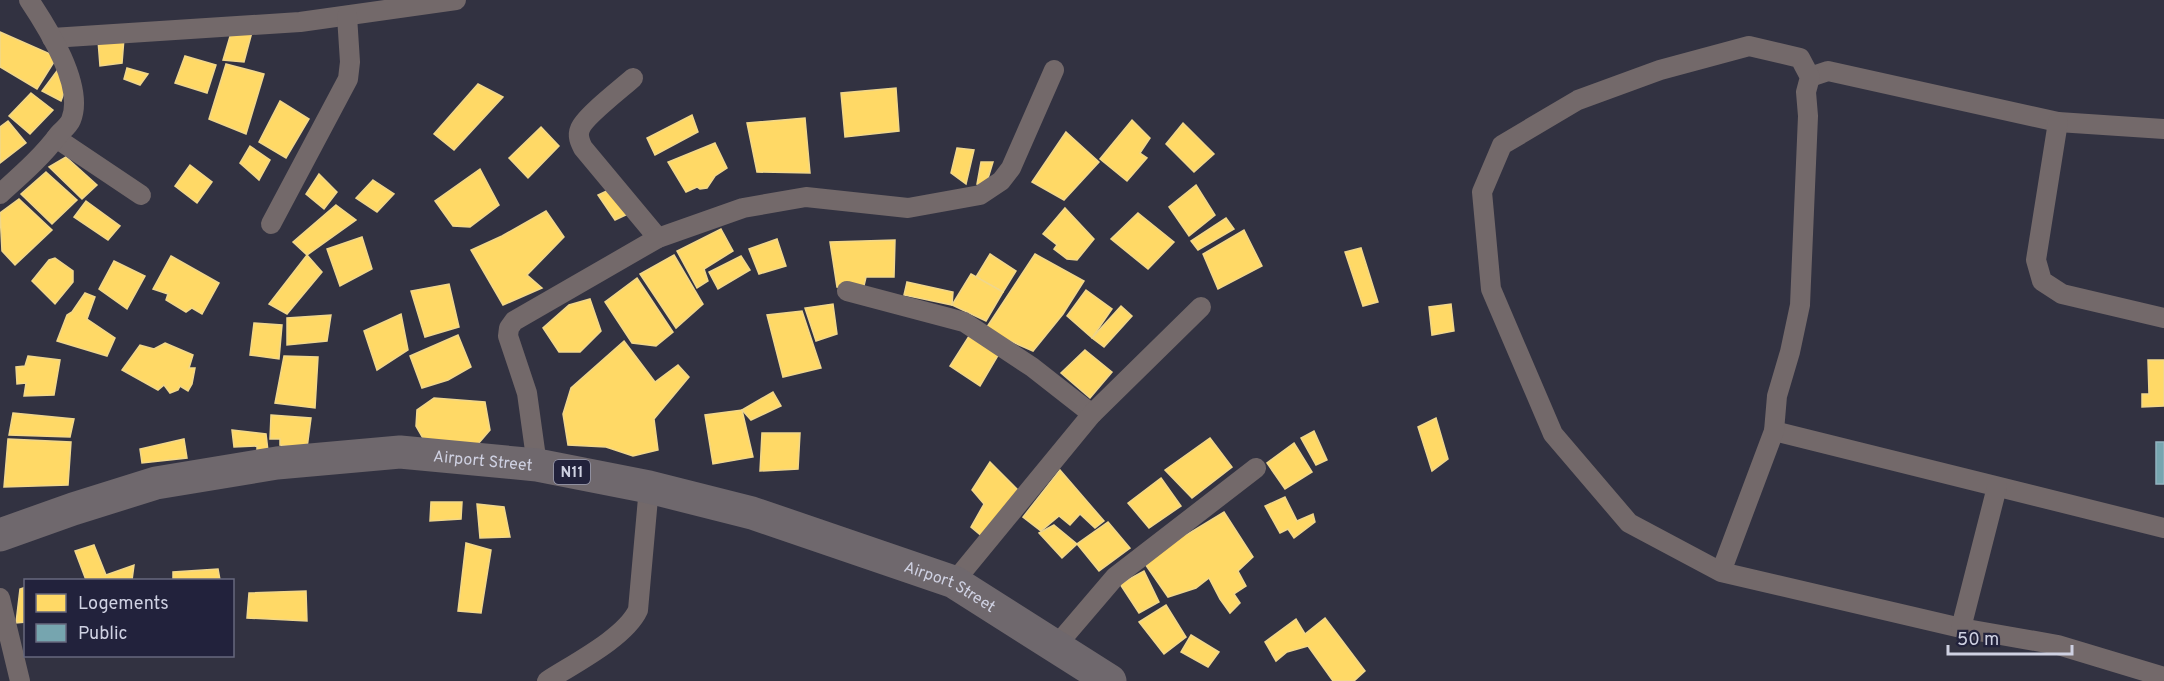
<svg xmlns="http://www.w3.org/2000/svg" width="2164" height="681" viewBox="0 0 2164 681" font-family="Overpass,sans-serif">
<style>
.homes{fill:#ffd966;stroke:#f1d78b;stroke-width:1.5}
.public{fill:#76a5af;stroke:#91b2be;stroke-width:1.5}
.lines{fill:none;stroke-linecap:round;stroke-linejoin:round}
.street{stroke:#73696a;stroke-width:20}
.highway{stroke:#6f686d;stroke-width:33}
.labels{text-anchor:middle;stroke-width:6;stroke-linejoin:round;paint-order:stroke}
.shield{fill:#22223c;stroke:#9b9cb0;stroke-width:1.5}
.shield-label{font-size:15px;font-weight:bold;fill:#cfd1e2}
.street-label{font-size:16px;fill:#cfd1e2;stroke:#22223c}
</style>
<rect width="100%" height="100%" fill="#323241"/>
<g class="homes">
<polygon points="0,32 57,57 37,89 0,67"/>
<polygon points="252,32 244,62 223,60 231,33"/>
<polygon points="124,38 122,63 100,66 98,40"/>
<polygon points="185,56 216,65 207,93 175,83"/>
<polygon points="226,64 264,74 246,134 209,119"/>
<polygon points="127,68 148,74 140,85 124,79"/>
<polygon points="57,71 68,82 61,101 42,91"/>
<polygon points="478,84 503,97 454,150 434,134"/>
<polygon points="896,88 899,131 845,137 841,93"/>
<polygon points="31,93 53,110 30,134 9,116"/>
<polygon points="280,101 309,119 286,158 259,142"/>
<polygon points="692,115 698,132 655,155 647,138"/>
<polygon points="805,118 810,173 757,172 747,123"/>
<polygon points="1132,120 1150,138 1140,153 1147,158 1127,181 1100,159"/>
<polygon points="8,121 26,143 0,163 0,127"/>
<polygon points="1183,123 1214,154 1194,172 1166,144"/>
<polygon points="541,127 559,146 528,178 509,158"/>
<polygon points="1066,132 1099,162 1064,200 1032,182"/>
<polygon points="715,143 727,168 715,176 707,188 700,189 697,187 686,192 668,162"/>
<polygon points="250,146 270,160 259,180 240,163"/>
<polygon points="957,148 974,150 966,184 951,173"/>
<polygon points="66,157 97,185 82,199 49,167"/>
<polygon points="981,162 993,162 986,185 977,184"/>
<polygon points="190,165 212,182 197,203 175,186"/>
<polygon points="480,169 499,205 470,227 453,226 435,201"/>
<polygon points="46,172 77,200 52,224 21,194"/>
<polygon points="319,174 337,192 324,209 306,194"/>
<polygon points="373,180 394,194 377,212 356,198"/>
<polygon points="1196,185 1215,215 1189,236 1169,207"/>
<polygon points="611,189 630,213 615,220 598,195"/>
<polygon points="19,199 52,230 15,265 2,251 0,213"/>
<polygon points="86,201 120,226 108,240 74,217"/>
<polygon points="336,205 356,220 307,255 293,242"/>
<polygon points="1065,208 1094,239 1077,260 1067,259 1054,249 1057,245 1043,234"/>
<polygon points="546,211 564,237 527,275 542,288 503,305 471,250 502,236"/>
<polygon points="1138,213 1174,242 1148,269 1111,239"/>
<polygon points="1226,218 1234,229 1198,250 1191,241"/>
<polygon points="721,229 733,251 704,269 708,281 697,288 677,251"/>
<polygon points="1244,230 1262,266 1218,289 1203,254"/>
<polygon points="362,237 372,269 340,286 327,249"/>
<polygon points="777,239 786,266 759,274 749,249"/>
<polygon points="895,240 894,277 866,277 863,290 837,287 830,242"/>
<polygon points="1361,248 1378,302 1363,306 1345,252"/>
<polygon points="990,254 1016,271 1003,292 976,277"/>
<polygon points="1035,254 1084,281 1063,314 1033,351 985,330"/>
<polygon points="307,255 322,272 287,314 269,304"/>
<polygon points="674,255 703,304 676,328 640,274"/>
<polygon points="171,256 219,283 202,314 192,308 186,312 166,300 168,294 153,289"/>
<polygon points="741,256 750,270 718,289 709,272"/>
<polygon points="55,258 73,271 73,282 55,304 32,281 49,260"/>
<polygon points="114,261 145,276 127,309 99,289"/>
<polygon points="971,274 1003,292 986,321 952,305"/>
<polygon points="637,278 673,332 656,346 632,343 605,302"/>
<polygon points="907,282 953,292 952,305 904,295"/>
<polygon points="449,284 459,327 425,337 411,291"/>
<polygon points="1086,290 1112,309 1092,338 1067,316"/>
<polygon points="85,293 95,297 87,319 115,338 107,356 57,341 67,315 72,312"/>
<polygon points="590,299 601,331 580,352 559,352 543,328 569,305"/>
<polygon points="833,304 837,334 816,341 805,308"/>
<polygon points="1451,304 1454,331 1432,335 1429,307"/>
<polygon points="1121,306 1132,316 1104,347 1092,338"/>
<polygon points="802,311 821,368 783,377 767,315"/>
<polygon points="401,314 408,350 377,370 364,331"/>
<polygon points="331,315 327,341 287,345 287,318"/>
<polygon points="254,323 282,325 279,359 250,355"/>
<polygon points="971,333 1000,352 980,386 950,366"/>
<polygon points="458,335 471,367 448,380 422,388 410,356"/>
<polygon points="624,341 655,382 678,365 689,377 654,419 658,450 633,456 606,447 568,445 563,414 571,388"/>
<polygon points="165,343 193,355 189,368 195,368 192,384 188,391 180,386 178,390 170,393 164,385 158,390 122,370 140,345 154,349"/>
<polygon points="1085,350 1112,372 1090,398 1061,373"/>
<polygon points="28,356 60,360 54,395 24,396 26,383 17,384 16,367 25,366"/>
<polygon points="284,356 318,357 315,408 275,403"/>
<polygon points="2148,360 2164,360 2164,406 2142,407 2142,394 2149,394"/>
<polygon points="773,392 781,406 751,420 742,410"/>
<polygon points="434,398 485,402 490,430 478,444 424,440 416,426 417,410"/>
<polygon points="742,410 753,457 713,464 705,415"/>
<polygon points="13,413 74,419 70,437 9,435"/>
<polygon points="271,415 311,418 307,448 280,445 280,439 270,439"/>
<polygon points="1436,418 1448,459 1432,471 1418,427"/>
<polygon points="232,430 266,434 268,451 257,451 257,446 234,447"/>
<polygon points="1314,431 1327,460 1316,465 1301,438"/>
<polygon points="762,433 800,433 798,469 760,471"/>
<polygon points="1210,438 1232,467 1192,498 1165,470"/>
<polygon points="8,439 71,442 68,485 4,487"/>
<polygon points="184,439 187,458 142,463 140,449"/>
<polygon points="1294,443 1312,472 1285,489 1267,463"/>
<polygon points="990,462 1020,492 984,538 971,527 984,504 972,490"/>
<polygon points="1060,470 1104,521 1095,528 1080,514 1070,525 1059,516 1041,531 1023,517"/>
<polygon points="1161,478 1181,506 1149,528 1128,503"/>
<polygon points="1285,497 1297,521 1313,514 1315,522 1294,538 1288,529 1280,533 1265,506"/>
<polygon points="431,502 462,502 461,519 430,521"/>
<polygon points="477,504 504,507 510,537 480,538"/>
<polygon points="1224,512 1253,557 1238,571 1246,586 1234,594 1240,603 1230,613 1220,599 1209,578 1196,588 1168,597 1145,564 1183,534 1188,534"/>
<polygon points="1108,522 1130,548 1099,571 1077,544"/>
<polygon points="1054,525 1077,544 1062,558 1039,533"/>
<polygon points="466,543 491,550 481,613 458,611"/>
<polygon points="94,545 106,575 134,565 132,580 86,580 75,551"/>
<polygon points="218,569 220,580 173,580 173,572"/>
<polygon points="1144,571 1159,602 1139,613 1120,584"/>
<polygon points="26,587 26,622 16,623 20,589"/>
<polygon points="306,591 307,621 247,618 249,593"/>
<polygon points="1166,605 1186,637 1164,654 1139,622"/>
<polygon points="1325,618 1365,671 1354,681 1333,681 1308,646 1287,652 1276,661 1265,642 1296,619 1305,634"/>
<polygon points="1191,635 1219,652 1208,667 1181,652"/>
</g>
<rect class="public" x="2156" y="442" width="8" height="42"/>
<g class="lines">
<g class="street">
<polyline points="52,38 300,22 456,0"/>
<polyline points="1810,77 1828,71 2058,122 2164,129"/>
<path d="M633 78C622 88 584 117 580 129 577 136 580 142 583 148L658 238"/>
<polyline points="2058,122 2036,260 2042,281 2062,294 2164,318"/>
<polyline points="56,138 141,195"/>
<path d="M0 194C21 175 42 157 59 134 63 130 69 125 71 120 85 86 47 27 29 0"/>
<polyline points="271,224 348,79 350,62 347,16"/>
<polyline points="847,291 964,322 1032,367 1092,414"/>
<polyline points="1774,431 2164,528"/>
<polyline points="537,465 527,393 508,336 509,328 514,321 658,238 743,208 806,197 908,208 980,195 1001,181 1011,168 1054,70"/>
<polyline points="1721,572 1774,431 1777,396 1790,352 1800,305 1808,116 1806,92 1810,77 1800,58 1749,46 1660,70 1578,100 1502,145 1482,192 1491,289 1553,434 1629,523 1721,572 1961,628 2058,645 2164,677"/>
<polyline points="954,582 1092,414 1201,307"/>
<polyline points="0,598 20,681"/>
<polyline points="1961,628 1997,487"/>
<polyline points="1056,646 1115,577 1256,468"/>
<path d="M547 681C573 664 625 638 638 610L649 487"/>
</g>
<path class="highway" id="s1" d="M0 535 73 509 156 483 277 463 400 452 537 465 649 487 752 513 954 582 1110 681"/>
</g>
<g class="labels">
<rect class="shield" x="554" y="460" width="36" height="24" rx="4.5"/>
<g class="shield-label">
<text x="572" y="477">N11</text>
</g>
<g class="street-label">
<text dy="6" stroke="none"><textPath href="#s1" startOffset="494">Airport Street</textPath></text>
<text dy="6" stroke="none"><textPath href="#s1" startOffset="980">Airport Street</textPath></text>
</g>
</g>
<rect x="24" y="579" width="210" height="78" fill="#22223c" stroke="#67687e" stroke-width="1.5"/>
<rect x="36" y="594" width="30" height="18" fill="#ffd966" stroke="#67687e" stroke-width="1.5"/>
<text x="78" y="609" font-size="18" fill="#cfd1e2">Logements</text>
<rect x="36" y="624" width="30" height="18" fill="#76a5af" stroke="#67687e" stroke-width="1.5"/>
<text x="78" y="639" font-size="18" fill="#cfd1e2">Public</text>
<path d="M1948 645v9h124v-9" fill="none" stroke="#cfd1e2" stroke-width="3"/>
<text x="1957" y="645" font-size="18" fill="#cfd1e2" stroke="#22223c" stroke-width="4.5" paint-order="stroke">50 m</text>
</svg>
